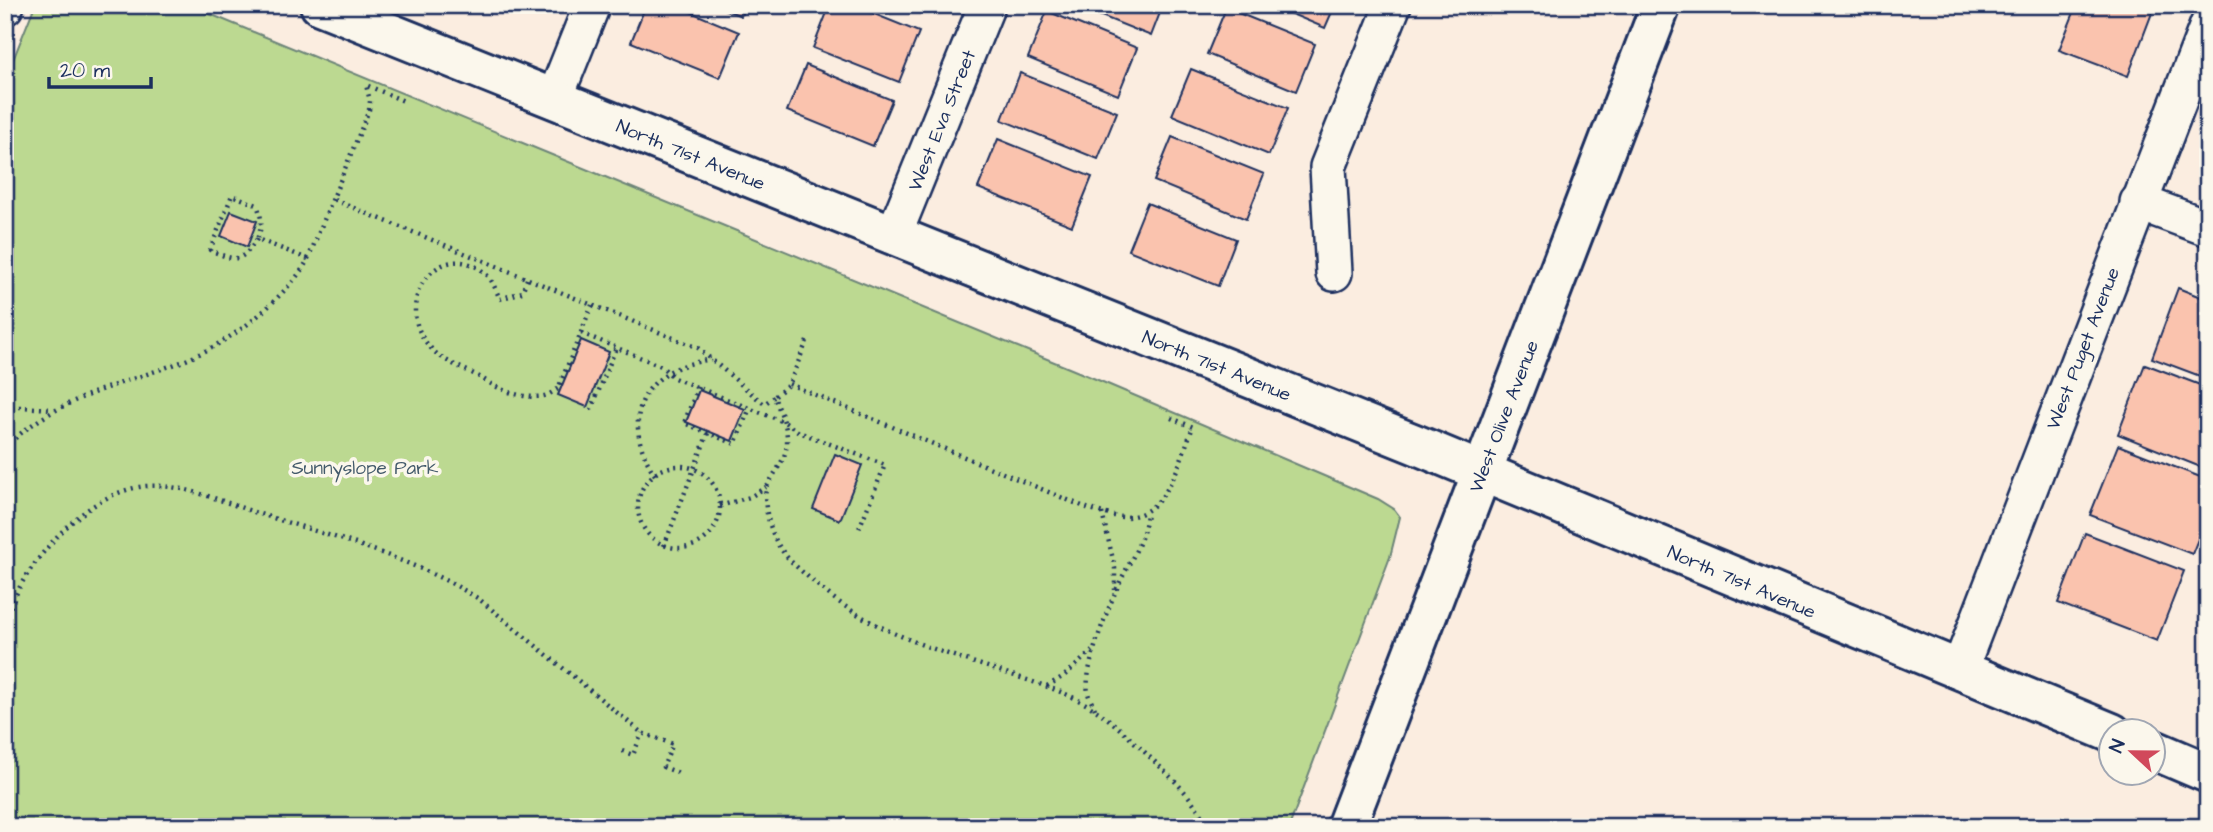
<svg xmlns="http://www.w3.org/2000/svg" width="2213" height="832" viewBox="0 0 2213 832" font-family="'Architects Daughter',sans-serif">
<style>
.green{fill:#bcd991;stroke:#6c8478;stroke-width:2}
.building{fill:#fac3ae;stroke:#1b2f5e;stroke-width:2}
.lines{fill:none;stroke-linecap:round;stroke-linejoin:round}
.street-casing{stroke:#1b2f5e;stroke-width:40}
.secondary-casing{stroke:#1b2f5e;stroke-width:44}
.path{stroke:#1b2f5e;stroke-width:4.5;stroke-dasharray:2 5;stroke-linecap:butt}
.street{stroke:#fbf7ec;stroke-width:35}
.secondary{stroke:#fbf7ec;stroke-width:38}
.labels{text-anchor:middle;stroke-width:7;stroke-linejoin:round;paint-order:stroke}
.street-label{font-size:19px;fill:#1b2f5e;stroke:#fbf7ec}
.park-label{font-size:19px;fill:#435a6b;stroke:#fbf7ec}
</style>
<rect width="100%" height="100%" fill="#fbede0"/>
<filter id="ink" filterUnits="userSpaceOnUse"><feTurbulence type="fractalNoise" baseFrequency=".0143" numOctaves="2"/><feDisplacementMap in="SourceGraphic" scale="14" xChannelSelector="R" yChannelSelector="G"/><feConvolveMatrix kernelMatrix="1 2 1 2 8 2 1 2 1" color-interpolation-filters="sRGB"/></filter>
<g filter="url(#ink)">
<polygon class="green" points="35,5 188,5 1098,380 1378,499 1394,509 1400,517 1390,557 1289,827 5,827 5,80"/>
<g class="building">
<polygon points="646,5 674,5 739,32 720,78 631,42"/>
<polygon points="714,5 746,5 741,16"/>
<polygon points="830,5 852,5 919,32 899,82 813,48"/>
<polygon points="906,5 930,5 927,14"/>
<polygon points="1074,5 1163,5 1151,36"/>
<polygon points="1270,5 1335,5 1325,28"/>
<polygon points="2077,5 2155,5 2128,76 2059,50"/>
<polygon points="1226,8 1315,44 1296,91 1207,54"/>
<polygon points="1047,11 1137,48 1118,95 1028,58"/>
<polygon points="806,65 892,100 873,146 787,111"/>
<polygon points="1191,69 1288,108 1269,155 1172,115"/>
<polygon points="1020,73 1117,112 1098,159 1002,120"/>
<polygon points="1172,137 1264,174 1246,219 1154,181"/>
<polygon points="998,139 1092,177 1072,226 978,188"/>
<polygon points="1147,203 1236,239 1218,286 1128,250"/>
<polygon points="231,211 257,221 247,247 221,236"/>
<polygon points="2178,288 2208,300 2208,379 2152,358"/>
<polygon points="581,340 609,352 587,407 558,395"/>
<polygon points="2145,364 2208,388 2208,470 2118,434"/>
<polygon points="699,390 745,409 732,441 686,422"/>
<polygon points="2118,445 2208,480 2208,514 2192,554 2090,515"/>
<polygon points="835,454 862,465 840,520 813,509"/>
<polygon points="2085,533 2184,571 2157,641 2058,603"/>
</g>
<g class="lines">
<defs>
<g id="street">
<polyline points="5,7 6,5"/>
<polyline points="554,100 592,5"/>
<polyline points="2138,202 2208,228"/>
<polyline points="894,234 987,5"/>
<polyline points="1334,273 1328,167 1393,5"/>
<polyline points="1959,671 2208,25"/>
</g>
<g id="secondary">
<polyline points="320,5 1417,445 2112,733"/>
<polyline points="2154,750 2208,773"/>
<polyline points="1346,827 1661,5"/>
</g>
</defs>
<use href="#street" class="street-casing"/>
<use href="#secondary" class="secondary-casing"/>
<g class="path">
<polyline points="334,200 698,348 764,404 774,397"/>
<path d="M257 239C241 264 235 261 210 250L232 195 257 205C262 218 263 225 257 239L308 259"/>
<path d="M527 279 522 292 500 299C496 291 493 281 487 275 443 233 389 300 429 346 443 363 465 368 483 379 499 390 525 400 544 396 549 395 554 391 558 389L592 305"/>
<polyline points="581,333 661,366 674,378 784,422 799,432 885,465 858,531"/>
<path d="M807 341 789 384 774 397C780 412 788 426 787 443 786 460 775 471 768 485 760 498 771 534 779 546 788 561 803 572 816 584 870 632 939 651 1006 673 1036 683 1068 692 1094 709 1116 723 1136 744 1154 761 1175 781 1196 800 1207 827"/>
<path d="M789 384 1087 508C1098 511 1112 517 1124 517 1168 517 1180 459 1193 427L1171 418"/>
<polyline points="698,387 684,423 735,444 750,408"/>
<polyline points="5,408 20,407 53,409"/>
<polyline points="591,410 616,348"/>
<path d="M5 448C52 399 120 385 181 362 214 349 245 329 271 304 285 290 299 277 308 259L369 110 370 101 366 85 406 102"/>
<circle cx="679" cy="507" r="41"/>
<path d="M655 475C632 440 628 397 669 372 681 365 697 362 711 359"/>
<polyline points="720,506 750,497 766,487"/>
<polyline points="1102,513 1115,568 1115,590"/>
<polyline points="664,546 708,433"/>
<path d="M5 620C11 607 16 593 23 581 49 540 89 496 139 487 175 480 223 502 257 513 333 537 411 557 479 599L642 733 673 744 663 767 682 774"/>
<polyline points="1047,686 1064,676 1092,651"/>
<path d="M1095 709C1093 704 1089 698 1088 693 1084 669 1105 616 1115 593 1126 566 1145 542 1147 512"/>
<polyline points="622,751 633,755 642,733"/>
</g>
<use href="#street" class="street"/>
<use href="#secondary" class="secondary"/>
</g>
</g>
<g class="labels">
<g class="street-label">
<text transform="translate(941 120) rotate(-68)" y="7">West Eva Street</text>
<text transform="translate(691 154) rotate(22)" y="7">North 71st Avenue</text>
<text transform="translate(2082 348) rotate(-69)" y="7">West Puget Avenue</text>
<text transform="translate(1217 365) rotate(22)" y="7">North 71st Avenue</text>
<text transform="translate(1503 416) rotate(-69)" y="7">West Olive Avenue</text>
<text transform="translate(1742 581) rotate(23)" y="7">North 71st Avenue</text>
</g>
<g class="park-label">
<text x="365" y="474">Sunnyslope Park</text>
</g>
</g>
<rect width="2213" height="832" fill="none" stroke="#fbf7ec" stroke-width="28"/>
<rect x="14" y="14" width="2185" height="804" fill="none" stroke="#1b2f5e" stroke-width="2.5" filter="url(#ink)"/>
<g transform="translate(2132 752) rotate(292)"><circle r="33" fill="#fbf7ec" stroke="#a1a7b3" stroke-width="2"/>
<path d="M0-5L12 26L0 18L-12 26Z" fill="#d1495b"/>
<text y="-10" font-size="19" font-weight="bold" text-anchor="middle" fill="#1b2f5e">N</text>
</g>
<path d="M49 77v10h102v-10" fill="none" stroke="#1b2f5e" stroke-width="3.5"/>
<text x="60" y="77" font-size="21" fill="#1b2f5e" stroke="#fbf7ec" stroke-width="5" paint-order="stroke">20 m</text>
</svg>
